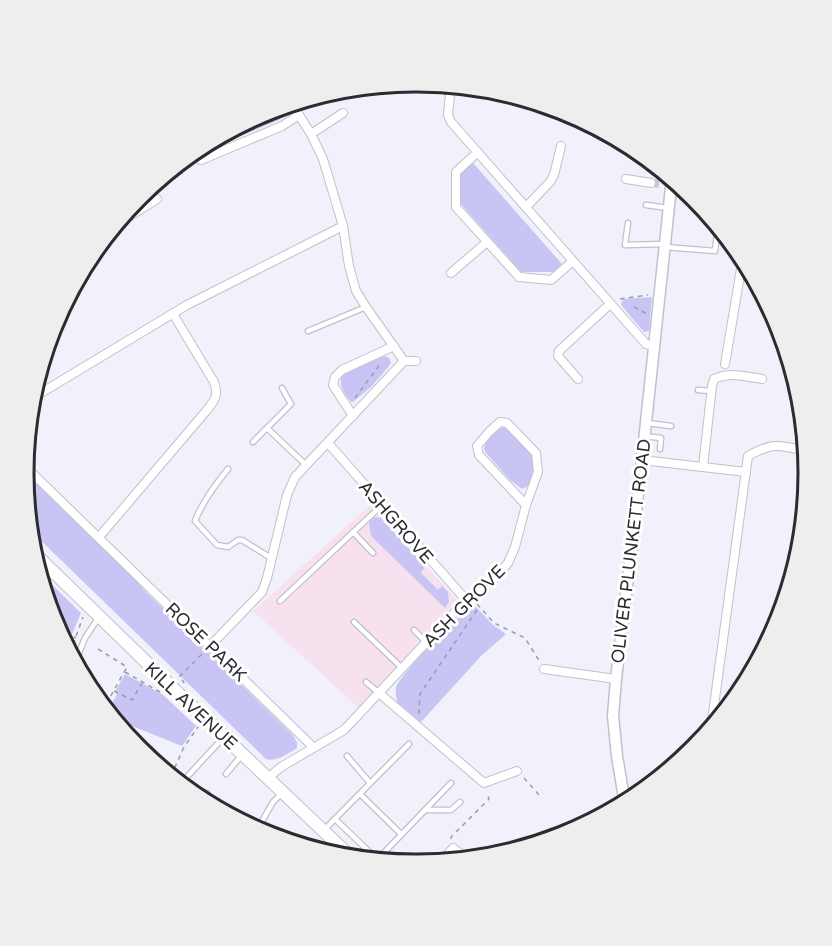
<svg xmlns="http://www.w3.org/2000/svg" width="832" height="946" viewBox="0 0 832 946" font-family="'Varela Round',sans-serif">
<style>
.industrial{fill:#f7e1ee}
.green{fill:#c8c4f4}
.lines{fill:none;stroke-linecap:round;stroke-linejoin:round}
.minor-tunnel{stroke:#cac9d3;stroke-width:8;stroke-dasharray:8 4;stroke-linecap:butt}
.service-casing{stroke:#c1c0cb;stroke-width:7}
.minor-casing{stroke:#c1c0cb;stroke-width:10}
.tertiary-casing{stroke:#c1c0cb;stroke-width:13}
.secondary-casing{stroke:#c1c0cb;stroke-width:14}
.path{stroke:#9c9ca4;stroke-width:1.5;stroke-dasharray:4.5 4.5;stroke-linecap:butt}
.service{stroke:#fff;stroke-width:4.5}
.minor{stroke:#fff;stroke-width:8}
.tertiary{stroke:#fff;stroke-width:10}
.secondary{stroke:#fff;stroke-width:12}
.labels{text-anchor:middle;stroke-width:6;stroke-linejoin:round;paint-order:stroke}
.street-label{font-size:18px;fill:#2c2b30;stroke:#fff}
.rim{fill:none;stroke:#2c2b30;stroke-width:3}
</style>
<rect width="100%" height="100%" fill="#f1f1fc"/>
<polygon class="industrial" points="370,505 457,600 360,709 253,611"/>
<g class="green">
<path d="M284 109 286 110 283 116 279 120 216 146 196 152 193 151C218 131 255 120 284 109Z"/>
<polygon points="473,163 562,264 554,272 521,272 459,202 460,174"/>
<polygon points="652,297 649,331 644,332 621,305 623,299"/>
<path d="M384 356 389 358 391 363 389 366 372 386 353 402H351C344 393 337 384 343 373Z"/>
<path d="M504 427 507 428C514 435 530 448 533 456 535 463 533 469 532 475 531 483 530 486 522 489L510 480 486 453 484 449C485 439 495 430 504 427Z"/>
<path d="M24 471 124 566 145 591 292 734 297 742V747L296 749C286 754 277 762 266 759L30 530Z"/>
<polygon points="374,517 381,518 421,562 424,568 421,573 438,590 442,586 448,592 449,602 445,608 371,536 369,522"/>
<polygon points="38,571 81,613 72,634 56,627 51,615 56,602 44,590"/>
<path d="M471 606 476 607 493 625 506 634 481 656 421 722 397 702C397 698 395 692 396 688 398 676 459 616 471 606Z"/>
<polygon points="125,674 162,694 196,726 182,746 112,718 108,712 117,694 115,692"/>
</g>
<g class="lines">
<polyline class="minor-tunnel" points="651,183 663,184"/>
<defs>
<g id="service">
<polyline points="638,159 651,162"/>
<polyline points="646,205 668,208"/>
<polyline points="628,223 625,245 664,244"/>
<polyline points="665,247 715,251 718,226"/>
<polyline points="308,331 366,307"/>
<polyline points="698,390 711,391"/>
<polyline points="647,423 671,426"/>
<polyline points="267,428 306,465"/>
<polyline points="644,436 661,438 660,449"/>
<polyline points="253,442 291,404 282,388"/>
<path d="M228 469C215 485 202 502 195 521L217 545 228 547 238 540H242L271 558"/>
<polyline points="353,532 373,553"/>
<polyline points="280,601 381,506"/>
<polyline points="354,622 403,669"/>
<polyline points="414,630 427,643"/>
<polyline points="75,663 85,638 99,617"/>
<polyline points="366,682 379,693"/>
<polyline points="347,756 370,783"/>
<polyline points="226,774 241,756"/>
<polyline points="183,786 185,779 223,738"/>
<polyline points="360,794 401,834"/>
<polyline points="200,800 207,793"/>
<polyline points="425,810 451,810 460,802"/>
<polyline points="335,819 379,861"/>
<polyline points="257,830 273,802 281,794"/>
<polyline points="323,831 409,744"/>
<polyline points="376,861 451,783"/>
</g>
<g id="minor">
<polyline points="451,84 448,115 451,122 646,344 654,346"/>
<polyline points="289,104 299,115 311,134 323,159 343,226 349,266 356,291 366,307 404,361"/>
<polyline points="311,134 343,113"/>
<polyline points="478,152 456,172 456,207 519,277 551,280 573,261"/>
<polyline points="201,160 282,126 299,115"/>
<polyline points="626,179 651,183"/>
<polyline points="526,207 550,182 554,175 561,146"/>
<polyline points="114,226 157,199"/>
<polyline points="451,273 487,242"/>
<polyline points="725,364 743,257"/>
<polyline points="578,379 558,356 559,351 610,304"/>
<polyline points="31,399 187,305 343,226"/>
<polyline points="353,416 333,385 335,377 342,370 394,346"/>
<polyline points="328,443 466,600"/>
<polyline points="642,460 746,472"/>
<polyline points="25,466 310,744 312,748"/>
<path d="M703 467 712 386 714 379C730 372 745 376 762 379"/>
<path d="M99 537 207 410C215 400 219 395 214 382L173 314"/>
<polyline points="210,646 262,592 267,578 287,495 295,477 404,361 416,361"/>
<polyline points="544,669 616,679"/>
<polyline points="379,693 484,783 517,771"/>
<path d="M711 728 748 456C772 442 780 445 806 451"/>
<polyline points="268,778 281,767 344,730 466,600 497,576 508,563 515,547 526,505 538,472 536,453 507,423 500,422 489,432 477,446 479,455 526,505"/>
<polyline points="440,863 453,848 462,855"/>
</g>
<polyline id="tertiary" points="625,804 617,756 613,716 616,679 642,460 672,178"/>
<polyline id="secondary" points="32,551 176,691 353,859"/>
</defs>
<use href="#service" class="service-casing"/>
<use href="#minor" class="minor-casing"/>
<use href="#tertiary" class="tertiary-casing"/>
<use href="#secondary" class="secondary-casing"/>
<g class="path">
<polyline points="620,299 648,295"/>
<polyline points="634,307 647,314"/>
<polyline points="355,398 381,363"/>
<polyline points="45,593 54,602 50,612"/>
<polyline points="477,604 494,623 525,638 540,662"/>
<polyline points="57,630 76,638"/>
<polyline points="98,649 127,667 104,708"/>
<polyline points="70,653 83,617"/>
<polyline points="125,672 160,692"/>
<polyline points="183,683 184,682 179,677 203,653"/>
<polyline points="114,691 132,700 142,683"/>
<polyline points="92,693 106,701"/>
<polyline points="419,714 420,694 479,607"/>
<polyline points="171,776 184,747 198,727"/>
<polyline points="524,778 539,795"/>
<polyline points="451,839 451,837 489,799 487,793"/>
</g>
<use href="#service" class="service"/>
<use href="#minor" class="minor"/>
<use href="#tertiary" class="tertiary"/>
<use href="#secondary" class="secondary"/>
</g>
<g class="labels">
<g class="street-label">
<text transform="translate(396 522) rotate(49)" y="6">ASHGROVE</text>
<text transform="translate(631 551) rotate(-83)" y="6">OLIVER PLUNKETT ROAD</text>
<text transform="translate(464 606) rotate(-45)" y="6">ASH GROVE</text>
<text transform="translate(206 642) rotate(44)" y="6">ROSE PARK</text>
<text transform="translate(191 706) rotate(43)" y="6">KILL AVENUE</text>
</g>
</g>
<path d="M0 0H832V946H0ZM415 92H417A381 381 0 0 1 798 473V473A381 381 0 0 1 417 854H415A381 381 0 0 1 34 473V473A381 381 0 0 1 415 92Z" fill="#eee" fill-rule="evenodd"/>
<path class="rim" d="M415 92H417A381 381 0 0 1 798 473V473A381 381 0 0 1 417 854H415A381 381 0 0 1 34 473V473A381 381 0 0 1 415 92Z"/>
</svg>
